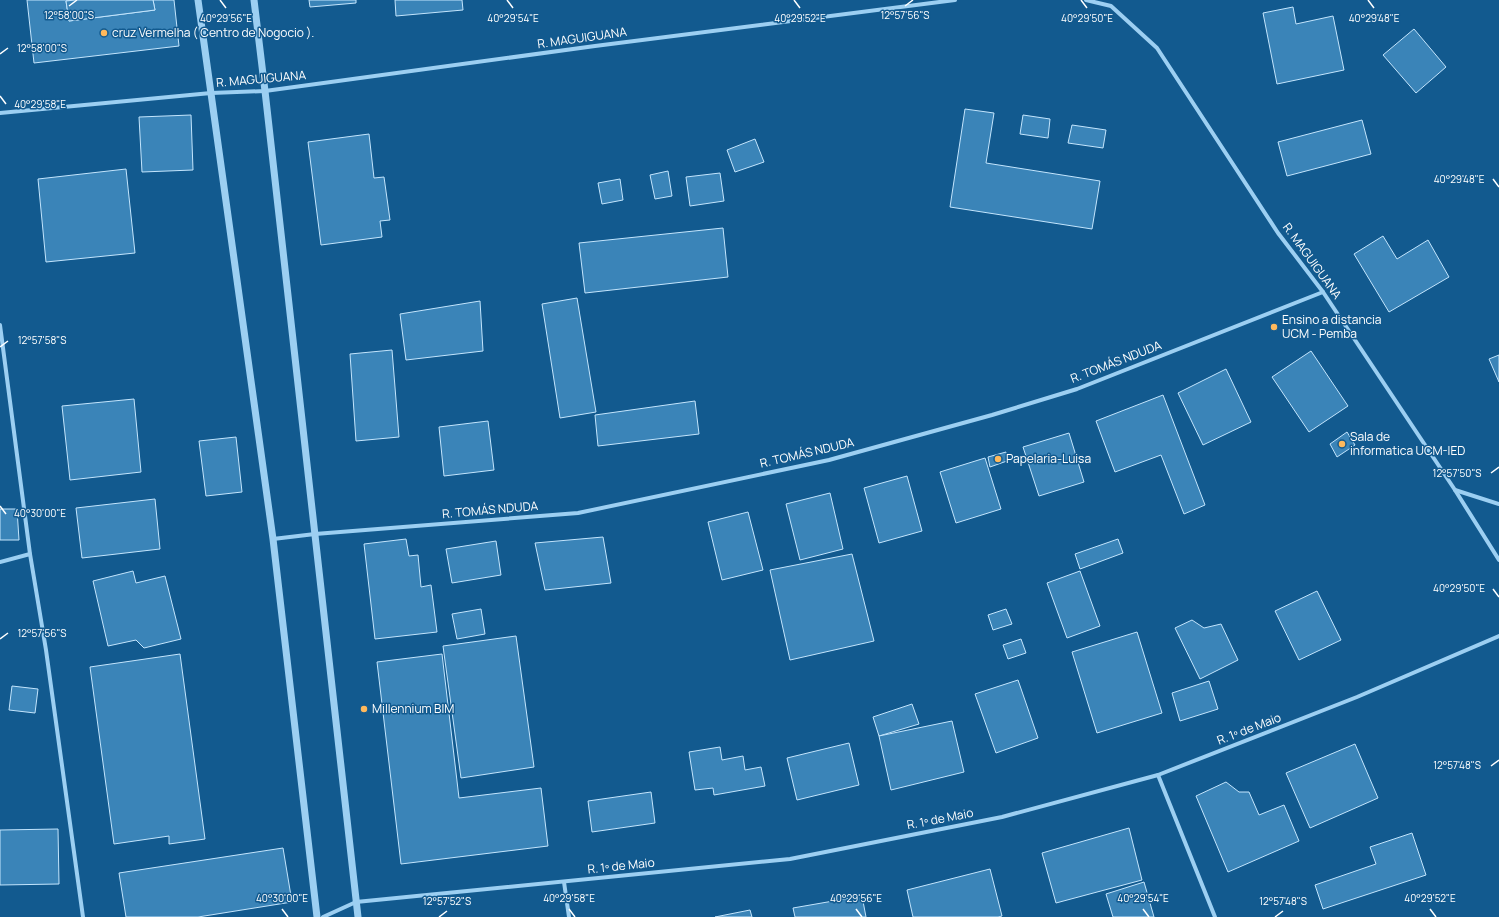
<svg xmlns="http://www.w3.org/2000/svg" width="1499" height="917" viewBox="0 0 1499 917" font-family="Manrope,sans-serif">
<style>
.building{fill:#3a84b8;stroke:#c3e5fd}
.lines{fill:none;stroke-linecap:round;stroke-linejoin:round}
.minor{stroke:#9ccff2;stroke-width:4}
.tertiary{stroke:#9ccff2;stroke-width:7}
.ticks{fill:none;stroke:#fff;stroke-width:1.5}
.poi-dot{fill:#ffb95c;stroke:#125a8f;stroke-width:1.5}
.labels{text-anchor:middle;stroke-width:3;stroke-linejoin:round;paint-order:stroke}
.poi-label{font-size:12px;fill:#fff;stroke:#125a8f;text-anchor:start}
.street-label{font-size:12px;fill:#fff;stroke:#125a8f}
.ticks-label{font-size:10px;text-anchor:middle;fill:#fff;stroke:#125a8f;stroke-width:3;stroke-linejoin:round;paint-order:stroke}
</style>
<rect width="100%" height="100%" fill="#125a8f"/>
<g class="building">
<polygon points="27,0 75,0 66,1 69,21 155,10 153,0 174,0 179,46 34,63"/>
<polygon points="75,0 153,0 155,10 69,21 66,1"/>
<polygon points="309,0 356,0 356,3 310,7"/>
<polygon points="395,0 462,0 463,10 396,16"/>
<polygon points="1293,7 1296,24 1333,16 1344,70 1277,84 1263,13"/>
<polygon points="1414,29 1446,67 1416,93 1383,55"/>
<polygon points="965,109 994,113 986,163 1100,181 1092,229 950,207"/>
<polygon points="191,115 193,170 142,172 139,117"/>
<polygon points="1023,115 1050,119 1048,138 1020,134"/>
<polygon points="1362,120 1371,154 1287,176 1278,142"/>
<polygon points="1072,125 1106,130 1103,148 1068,143"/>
<polygon points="369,134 374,178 384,177 390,220 380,221 382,237 321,245 308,142"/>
<polygon points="755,139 764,162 735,172 727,150"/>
<polygon points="126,169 135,253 46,262 38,179"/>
<polygon points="668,171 672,196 655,199 650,175"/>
<polygon points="720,173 724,201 690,206 686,177"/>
<polygon points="620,179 623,200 602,204 598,183"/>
<polygon points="723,228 728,277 585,293 579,243"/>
<polygon points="1383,236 1397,259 1428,240 1449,277 1389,312 1354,254"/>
<polygon points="577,298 596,412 560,418 542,304"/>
<polygon points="480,301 483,351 406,360 400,314"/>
<polygon points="392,350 399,437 356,441 350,354"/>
<polygon points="1311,351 1348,406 1309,432 1272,377"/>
<polygon points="1499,355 1499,382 1489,359"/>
<polygon points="1226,369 1251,422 1203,445 1178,393"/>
<polygon points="1163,395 1205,505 1184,514 1161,455 1115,472 1096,421"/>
<polygon points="134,399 141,472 70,480 62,406"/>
<polygon points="695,401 699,434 598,446 595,415"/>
<polygon points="488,421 494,470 444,476 439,427"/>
<polygon points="1347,432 1355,445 1337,457 1330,444"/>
<polygon points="1069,433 1084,482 1039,496 1023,447"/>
<polygon points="236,437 242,492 206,496 199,441"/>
<polygon points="1006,452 1007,461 990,467 988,457"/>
<polygon points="985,458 1001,509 956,523 940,472"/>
<polygon points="907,476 922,531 879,543 864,488"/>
<polygon points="830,493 843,549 800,560 786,504"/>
<polygon points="155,499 160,549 82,558 76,508"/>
<polygon points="0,509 17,509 19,540 0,540"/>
<polygon points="748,512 763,570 722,580 708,522"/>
<polygon points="603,537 611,583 545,590 535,543"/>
<polygon points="406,539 409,556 418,555 421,587 431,585 437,632 375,639 364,544"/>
<polygon points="1118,539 1123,553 1080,569 1075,554"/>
<polygon points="496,541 501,575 452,583 446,549"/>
<polygon points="852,554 874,641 790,660 770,570"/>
<polygon points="133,571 136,583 165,576 181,639 144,648 136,640 108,646 93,581"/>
<polygon points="1080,571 1100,626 1067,638 1047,583"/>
<polygon points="1317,591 1341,640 1299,660 1275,611"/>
<polygon points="481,609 485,634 457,639 452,614"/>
<polygon points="1006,609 1012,624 993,630 988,615"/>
<polygon points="1192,620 1204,628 1221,624 1238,660 1200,679 1175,628"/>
<polygon points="1137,632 1162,713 1097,733 1072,652"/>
<polygon points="516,636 534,767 461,778 443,646"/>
<polygon points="1021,639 1026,653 1008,659 1003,645"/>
<polygon points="180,654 205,839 169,844 169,836 114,844 90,667"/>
<polygon points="442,654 459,798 541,788 548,846 401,864 377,662"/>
<polygon points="1018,680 1038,738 996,753 975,694"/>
<polygon points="1209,681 1218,709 1180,721 1172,693"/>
<polygon points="12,686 38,689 35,713 9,710"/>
<polygon points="912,704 919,724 879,736 873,717"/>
<polygon points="952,721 964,772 891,790 879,736"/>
<polygon points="849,743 859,785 797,800 787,758"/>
<polygon points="1355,744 1378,798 1310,828 1286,773"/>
<polygon points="720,747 722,760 743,756 745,770 761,767 765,786 714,795 713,788 695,790 689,752"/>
<polygon points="1226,782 1239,792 1249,792 1259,815 1284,805 1299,841 1228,872 1196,796"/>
<polygon points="651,792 655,823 592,832 588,801"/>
<polygon points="1129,828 1142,880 1056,903 1042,853"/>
<polygon points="58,829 59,884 0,885 0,830"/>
<polygon points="1412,833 1426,875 1323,909 1315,885 1376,864 1370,847"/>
<polygon points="283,848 292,902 198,917 126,917 119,873"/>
<polygon points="990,869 1002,916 998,917 913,917 907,890"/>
<polygon points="1144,882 1154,917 1113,917 1106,894"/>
<polygon points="862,896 866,917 795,917 793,908"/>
<polygon points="750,910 752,917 715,917"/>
</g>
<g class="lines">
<g class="minor">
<polyline points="1086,0 1111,6 1157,48 1278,233 1323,292 1455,490 1499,560"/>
<polyline points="0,113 211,93 265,91 595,46 955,0"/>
<polyline points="0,325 30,554 46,650 83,917"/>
<polyline points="1455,490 1499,504"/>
<polyline points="273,539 315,534 578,513 829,460 992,415 1077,389 1323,292"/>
<polyline points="0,562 30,554"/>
<polyline points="1158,775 1215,917"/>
<polyline points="564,882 569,917"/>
<polyline points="323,917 356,902 790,859 1002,817 1158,775 1357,697 1499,636"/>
</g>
<g class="tertiary">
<polyline points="198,0 273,539 317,917"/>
<polyline points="254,0 265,91 358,917"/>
</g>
</g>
<path class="ticks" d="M220 0 226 8M507 0 513 8M794 0 800 8M1081 0 1087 8M1368 0 1374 8M69 6 77 0M905 6 913 0M0 54 8 48M0 96 6 104M1493 179 1499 187M0 347 8 341M1491 473 1499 467M0 506 6 514M1493 589 1499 597M0 639 8 633M1491 766 1499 760M282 909 288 917M569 909 575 917M856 909 862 917M1143 909 1149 917M1430 909 1436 917M439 917 447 911M1275 917 1283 911"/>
<g class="poi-dot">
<circle cx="104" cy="33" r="4"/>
<circle cx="1274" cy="327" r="4"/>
<circle cx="1342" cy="444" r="4"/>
<circle cx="998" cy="459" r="4"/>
<circle cx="364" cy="709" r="4"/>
</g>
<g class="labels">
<g class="poi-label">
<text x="112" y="37">cruz Vermelha ( Centro de Nogocio ).</text>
<text x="1282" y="324">Ensino a distancia<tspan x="1282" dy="14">UCM - Pemba</tspan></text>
<text x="1350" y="441">Sala de<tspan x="1350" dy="14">informatica UCM-IED</tspan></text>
<text x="1006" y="463">Papelaria-Luisa</text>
<text x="372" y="713">Millennium BIM</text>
</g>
<g class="street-label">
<text transform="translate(582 38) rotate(-8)" y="4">R. MAGUIGUANA</text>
<text transform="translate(261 79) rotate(-5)" y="4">R. MAGUIGUANA</text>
<text transform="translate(1312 261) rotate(54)" y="4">R. MAGUIGUANA</text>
<text transform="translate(1116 362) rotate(-21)" y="4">R. TOMÁS NDUDA</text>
<text transform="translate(807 453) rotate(-13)" y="4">R. TOMÁS NDUDA</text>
<text transform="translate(490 510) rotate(-5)" y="4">R. TOMÁS NDUDA</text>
<text transform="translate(1249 729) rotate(-21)" y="4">R. 1º de Maio</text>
<text transform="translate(940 819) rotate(-11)" y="4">R. 1º de Maio</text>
<text transform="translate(621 866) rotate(-6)" y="4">R. 1º de Maio</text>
</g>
</g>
<g class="ticks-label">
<text x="69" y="19">12°58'00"S</text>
<text x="905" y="19">12°57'56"S</text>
<text x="226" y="22">40°29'56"E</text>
<text x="513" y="22">40°29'54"E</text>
<text x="800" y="22">40°29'52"E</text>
<text x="1374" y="22">40°29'48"E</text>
<text x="1087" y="22">40°29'50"E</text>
<text x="42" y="52">12°58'00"S</text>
<text x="40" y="108">40°29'58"E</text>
<text x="1459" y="183">40°29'48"E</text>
<text x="42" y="344">12°57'58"S</text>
<text x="1457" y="477">12°57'50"S</text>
<text x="40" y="517">40°30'00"E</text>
<text x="1459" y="592">40°29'50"E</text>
<text x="42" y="637">12°57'56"S</text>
<text x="1457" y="769">12°57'48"S</text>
<text x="282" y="902">40°30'00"E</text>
<text x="569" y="902">40°29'58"E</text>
<text x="856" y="902">40°29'56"E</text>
<text x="1143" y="902">40°29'54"E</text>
<text x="1430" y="902">40°29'52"E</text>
<text x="447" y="905">12°57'52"S</text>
<text x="1283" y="905">12°57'48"S</text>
</g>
</svg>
